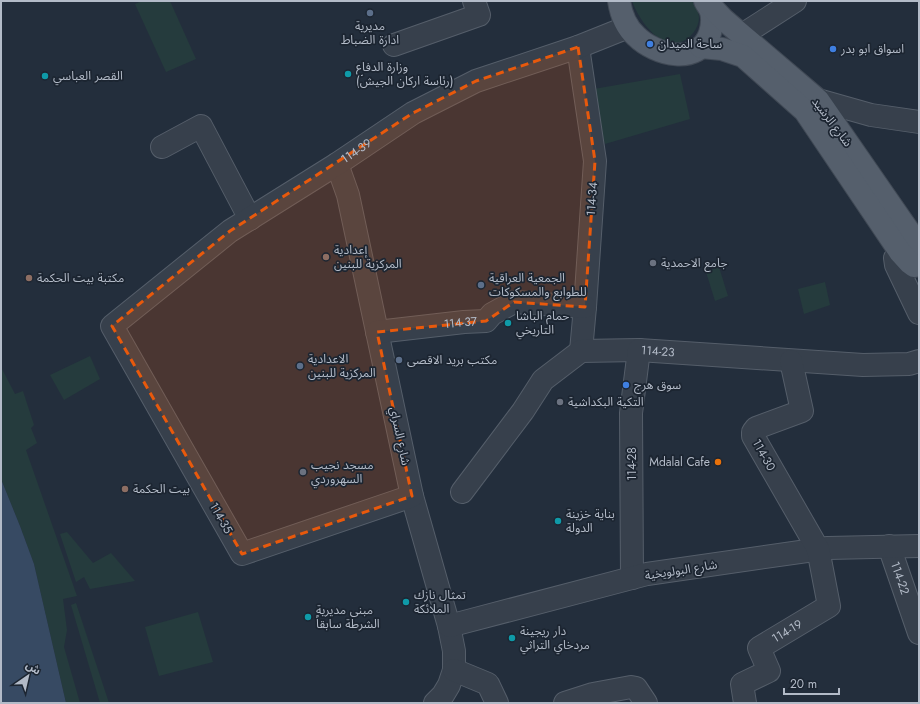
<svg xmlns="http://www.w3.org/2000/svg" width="920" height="704" viewBox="0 0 920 704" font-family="Jost,'Noto Sans Arabic',sans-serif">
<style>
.green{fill:#253b3d}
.water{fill:#374a63}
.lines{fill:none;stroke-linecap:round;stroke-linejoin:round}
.minor-casing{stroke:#555e6a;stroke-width:24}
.major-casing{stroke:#404955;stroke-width:24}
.minor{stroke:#37404c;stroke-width:22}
.major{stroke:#555f6c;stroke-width:22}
.marked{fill:#e8590c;fill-opacity:0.2;stroke:#e8590c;stroke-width:3;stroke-dasharray:8 5;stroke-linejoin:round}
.service-dot{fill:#5c6f8a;stroke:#1c2531;stroke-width:1.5}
.shop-dot{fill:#3f7fe0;stroke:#1c2531;stroke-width:1.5}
.culture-dot{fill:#0f9aa8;stroke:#1c2531;stroke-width:1.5}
.education-dot{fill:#8d6e63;stroke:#1c2531;stroke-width:1.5}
.worship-dot{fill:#6b7280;stroke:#1c2531;stroke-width:1.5}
.food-dot{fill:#e8710a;stroke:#1c2531;stroke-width:1.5}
.labels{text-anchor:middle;stroke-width:3.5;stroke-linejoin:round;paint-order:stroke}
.poi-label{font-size:12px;fill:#b3bbc8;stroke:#1c2531;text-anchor:start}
.street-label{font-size:12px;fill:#b3bbc8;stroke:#1c2531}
</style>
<rect width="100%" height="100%" fill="#232e3c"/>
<g class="green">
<polygon points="142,1 170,1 196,59 166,72 135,4"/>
<path d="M632 1H692C695 6 699 12 699 18 699 28 690 39 681 42 658 48 639 20 632 1Z"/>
<polygon points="680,74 690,119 605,144 588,90"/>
<polygon points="719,267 728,296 715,301 706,272"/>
<polygon points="825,282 830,305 804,314 798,289"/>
<polygon points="90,356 100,379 64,400 50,375"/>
<polygon points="1,367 15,394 23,391 34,425 31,428 37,443 26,450 77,596 63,599 67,630 64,647 80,703 66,703 34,564 20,526 1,479"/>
<polygon points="67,532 93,563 111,553 135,581 90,589 84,577 76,582 60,534"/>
<polygon points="76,603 109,703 100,703 71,605"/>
<polygon points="198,612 213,662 159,676 145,627"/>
</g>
<polygon class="water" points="1,479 20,526 34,564 66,703 1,703"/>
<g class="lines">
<defs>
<g id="minor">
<polyline points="742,35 795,1"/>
<polyline points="394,45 479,15 474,1"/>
<polyline points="578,47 595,161 585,307 581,351"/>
<polyline points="818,100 871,115 919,122"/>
<polyline points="162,147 201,126 250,219"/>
<polyline points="337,164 348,195 412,496 449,626 454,651 454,670 449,685 443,695 435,703"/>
<polyline points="900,252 895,258 896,265 919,313"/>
<path id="s1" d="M377 332 464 322 486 321 492 314 514 302 585 307"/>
<path id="s2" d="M462 492 523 411 543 380 581 351 639 350 863 365 909 364 919 361"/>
<path id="s3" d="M412 496 242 554 112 326 230 231 337 164 413 113 476 81 578 47 628 27"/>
<path id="s4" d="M889 546 919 633"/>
<polyline points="632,578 631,413 639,350"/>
<polyline points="449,626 647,574 828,548 919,546"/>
<polyline points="454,670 488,684 497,703"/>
<polyline points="565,703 593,694 631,687 636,688 646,703"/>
<path id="s5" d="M745 703 742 684 769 671 759 648 829 606 818 549 753 436V432L756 428 802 411 791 361"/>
</g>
<g id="major">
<path d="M619 1C621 14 626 27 636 36 655 55 699 67 710 33 712 26 713 19 711 12 710 8 707 5 705 1"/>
<polyline points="706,1 723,19 818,100 919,246"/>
<polyline points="701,47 722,49 743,56 805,111 900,252 910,263 914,266 919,265"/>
</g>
</defs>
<use href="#minor" class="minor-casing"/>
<use href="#major" class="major-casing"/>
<use href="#minor" class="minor"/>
<use href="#major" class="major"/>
</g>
<path class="marked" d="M578 47 595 161 585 307 514 302 486 321 377 332 412 496 242 554 112 326 230 231 413 113 476 81Z"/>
<g class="service-dot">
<circle cx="370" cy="13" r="4"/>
<circle cx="481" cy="285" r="4"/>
<circle cx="399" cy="360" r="4"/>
<circle cx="300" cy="366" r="4"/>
</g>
<g class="shop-dot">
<circle cx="650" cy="44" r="4"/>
<circle cx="833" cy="49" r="4"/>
<circle cx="626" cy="385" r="4"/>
</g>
<g class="culture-dot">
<circle cx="348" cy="74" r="4"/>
<circle cx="45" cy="76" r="4"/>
<circle cx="508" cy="323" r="4"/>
<circle cx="558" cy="521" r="4"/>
<circle cx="406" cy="602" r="4"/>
<circle cx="308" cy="617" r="4"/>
<circle cx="512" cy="638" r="4"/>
</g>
<g class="education-dot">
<circle cx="326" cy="257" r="4"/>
<circle cx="29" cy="278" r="4"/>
<circle cx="125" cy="489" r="4"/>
</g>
<g class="worship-dot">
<circle cx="653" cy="263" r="4"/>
<circle cx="560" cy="402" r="4"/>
<circle cx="303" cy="472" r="4"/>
</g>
<circle class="food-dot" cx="718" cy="462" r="4"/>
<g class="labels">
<g class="poi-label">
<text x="370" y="30" text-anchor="middle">مديرية<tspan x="370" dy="14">ادارة الضباط</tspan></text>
<text x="658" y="48">ساحة الميدان</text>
<text x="841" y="53">اسواق ابو بدر</text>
<text x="356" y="71">وزارة الدفاع<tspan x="356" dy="14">(رئاسة اركان الجيش)</tspan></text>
<text x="53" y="80">القصر العباسي</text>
<text x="334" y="254">إعدادية<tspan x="334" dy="14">المركزية للبنين</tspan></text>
<text x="661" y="267">جامع الاحمدية</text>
<text x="37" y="282">مكتبة بيت الحكمة</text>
<text x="489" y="282">الجمعية العراقية<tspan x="489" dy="14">للطوابع والمسكوكات</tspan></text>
<text x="516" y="320">حمام الباشا<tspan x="516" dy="14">التاريخي</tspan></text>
<text x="308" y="363">الاعدادية<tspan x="308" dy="14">المركزية للبنين</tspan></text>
<text x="407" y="364">مكتب بريد الاقصى</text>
<text x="634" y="389">سوق هرج</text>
<text x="568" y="406">التكية البكداشية</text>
<text x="710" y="466" text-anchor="end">Mdalal Cafe</text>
<text x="311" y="469">مسجد نجيب<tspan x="311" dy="14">السهروردي</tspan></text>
<text x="133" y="493">بيت الحكمة</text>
<text x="566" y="518">بناية خزينة<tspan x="566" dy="14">الدولة</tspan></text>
<text x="414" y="599">تمثال نازك<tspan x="414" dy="14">الملائكة</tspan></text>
<text x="316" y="614">مبنى مديرية<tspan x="316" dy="14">الشرطة سابقاً</tspan></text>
<text x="520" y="635">دار ريجينة<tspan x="520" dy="14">مردخاي التراثي</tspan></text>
</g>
<g class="street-label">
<text transform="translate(832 122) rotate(53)" y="4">شارع الرشيد</text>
<text dy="4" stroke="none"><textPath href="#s3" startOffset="743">114-39</textPath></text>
<text transform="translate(592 199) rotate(-86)" y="4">114-34</text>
<text dy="4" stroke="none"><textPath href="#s1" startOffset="84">114-37</textPath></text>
<text dy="4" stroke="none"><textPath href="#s2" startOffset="263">114-23</textPath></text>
<text transform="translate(400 436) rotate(78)" y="4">شارع السراي</text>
<text transform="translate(764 455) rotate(61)" y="4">114-30</text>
<text transform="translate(632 464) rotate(-90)" y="4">114-28</text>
<text transform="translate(221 518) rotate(60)" y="4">114-35</text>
<text transform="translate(681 570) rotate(-9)" y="4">شارع البولويخية</text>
<text dy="4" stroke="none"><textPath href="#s4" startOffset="34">114-22</textPath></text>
<text dy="4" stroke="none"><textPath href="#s5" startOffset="107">114-19</textPath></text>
</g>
</g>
<rect width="920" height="704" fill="none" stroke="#b3bbc8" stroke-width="4"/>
<g transform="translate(28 676) rotate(34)" stroke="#1c2531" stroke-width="3" paint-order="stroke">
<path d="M0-3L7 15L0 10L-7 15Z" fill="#b3bbc8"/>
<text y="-6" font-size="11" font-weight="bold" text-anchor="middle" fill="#b3bbc8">ش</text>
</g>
<path d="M784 688v6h55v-6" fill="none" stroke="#b3bbc8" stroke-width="2"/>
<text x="790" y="688" font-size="12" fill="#b3bbc8" stroke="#1c2531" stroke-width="3" paint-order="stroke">20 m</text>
</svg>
